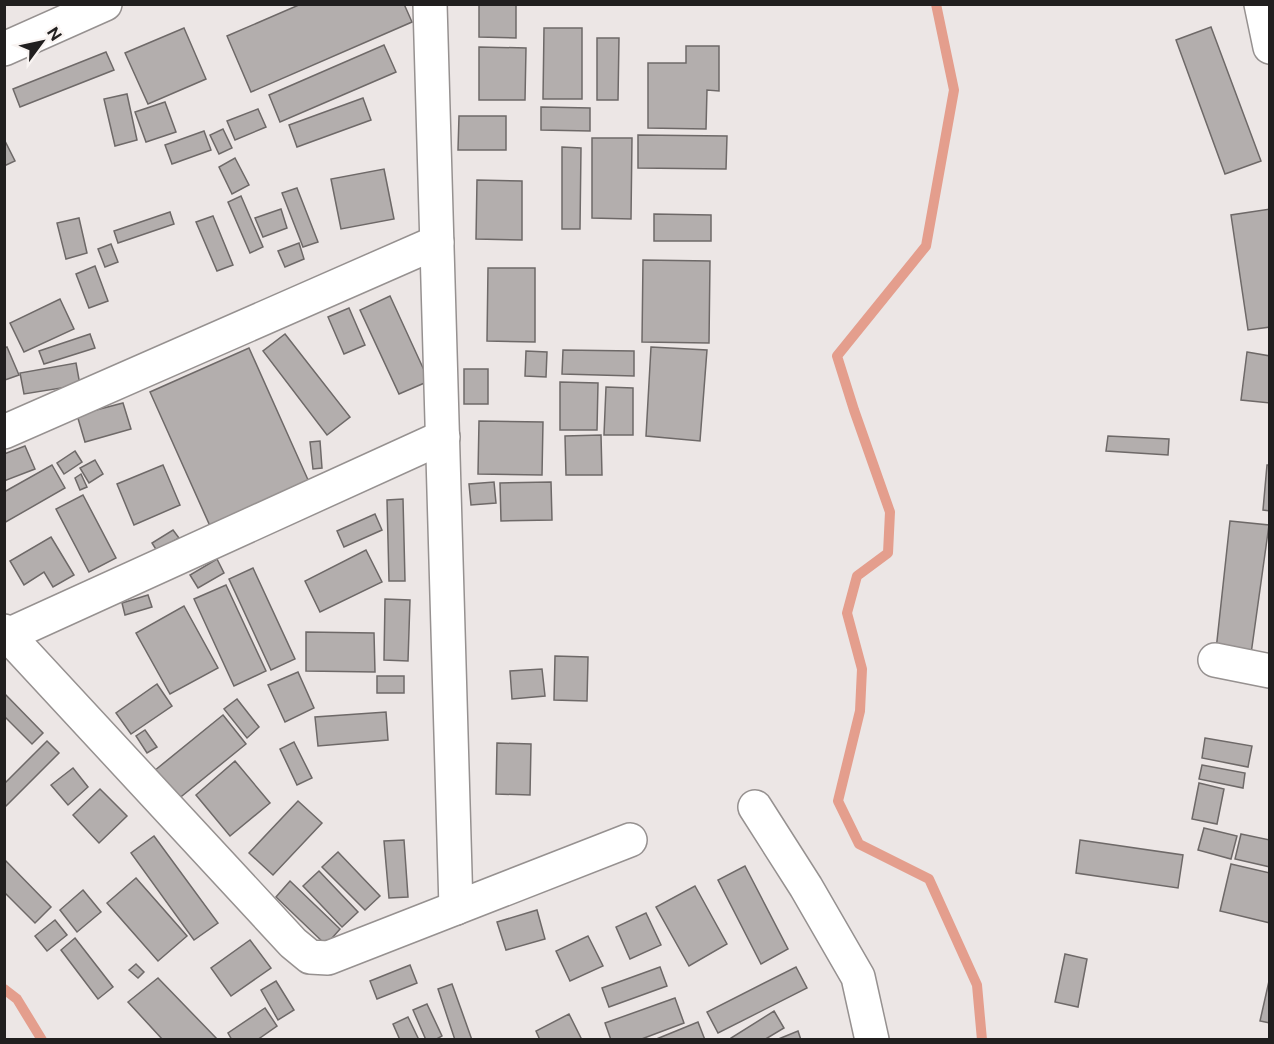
<svg xmlns="http://www.w3.org/2000/svg" width="1274" height="1044" viewBox="0 0 1274 1044" font-family="'Public Sans',sans-serif">
<style>
.lines{fill:none;stroke-linecap:round;stroke-linejoin:round}
.stream{stroke:#e49e8d;stroke-width:10}
.building{fill:#b3aead;stroke:#6e6968;stroke-width:1.5}
.minor-casing{stroke:#969190;stroke-width:36}
.minor{stroke:#fff;stroke-width:33}
</style>
<rect width="100%" height="100%" fill="#ece6e5"/>
<g class="lines">
<g class="stream">
<polyline points="936,4 954,90 926,246 837,356 854,410 890,512 888,553 857,576 847,613 862,669 860,711 838,801 859,844 929,879 977,985 982,1040"/>
<polyline points="4,989 17,999 42,1040"/>
</g>
</g>
<g class="building">
<polygon points="301,4 404,4 412,22 251,92 227,36"/>
<polygon points="479,4 516,4 516,38 479,37"/>
<polygon points="1211,27 1261,161 1225,174 1176,40"/>
<polygon points="184,28 206,79 148,104 125,53"/>
<polygon points="544,28 582,28 582,99 543,99"/>
<polygon points="597,38 619,38 618,100 597,100"/>
<polygon points="384,45 396,72 280,122 269,95"/>
<polygon points="686,46 719,46 719,91 707,90 706,129 648,128 648,63 686,63"/>
<polygon points="479,47 526,48 525,100 479,100"/>
<polygon points="106,52 114,70 20,107 13,89"/>
<polygon points="127,94 137,140 115,146 104,99"/>
<polygon points="363,98 371,120 297,147 289,125"/>
<polygon points="165,102 176,132 146,142 135,112"/>
<polygon points="541,107 590,108 590,131 541,130"/>
<polygon points="258,109 266,127 235,140 227,121"/>
<polygon points="459,116 506,116 506,150 458,150"/>
<polygon points="223,129 232,148 219,154 210,135"/>
<polygon points="204,131 211,150 172,164 165,145"/>
<polygon points="638,135 727,136 726,169 638,168"/>
<polygon points="592,138 632,138 631,219 592,218"/>
<polygon points="4,139 15,161 4,166"/>
<polygon points="562,147 581,148 580,229 562,229"/>
<polygon points="235,158 249,185 232,194 219,167"/>
<polygon points="384,169 394,219 341,229 331,179"/>
<polygon points="477,180 522,181 522,240 476,239"/>
<polygon points="297,188 318,242 303,247 282,193"/>
<polygon points="241,196 263,247 250,253 228,202"/>
<polygon points="281,209 287,228 263,237 255,218"/>
<polygon points="1270,209 1270,327 1248,330 1231,215"/>
<polygon points="170,212 174,224 118,243 114,231"/>
<polygon points="654,214 711,215 711,241 654,241"/>
<polygon points="213,216 233,265 217,271 196,222"/>
<polygon points="79,218 87,253 66,259 57,223"/>
<polygon points="299,243 304,259 285,267 278,251"/>
<polygon points="111,244 118,262 105,267 98,249"/>
<polygon points="643,260 710,261 709,343 642,342"/>
<polygon points="95,266 108,301 89,308 76,274"/>
<polygon points="488,268 535,268 535,342 487,341"/>
<polygon points="390,296 429,381 399,394 360,310"/>
<polygon points="60,299 74,329 24,352 10,323"/>
<polygon points="349,308 365,345 344,354 328,317"/>
<polygon points="90,334 95,348 44,364 39,351"/>
<polygon points="285,334 350,417 327,435 263,351"/>
<polygon points="7,347 19,375 5,380 4,348"/>
<polygon points="651,347 707,350 700,441 646,436"/>
<polygon points="249,348 309,482 210,526 150,392"/>
<polygon points="563,350 634,351 634,376 562,374"/>
<polygon points="526,351 547,352 546,377 525,376"/>
<polygon points="1247,352 1270,356 1270,403 1241,400"/>
<polygon points="76,363 80,385 24,394 20,373"/>
<rect x="464" y="369" width="24" height="35"/>
<polygon points="560,382 598,383 597,430 560,430"/>
<polygon points="606,387 633,388 633,435 604,435"/>
<polygon points="123,403 131,429 85,442 77,415"/>
<polygon points="479,421 543,422 542,475 478,474"/>
<polygon points="601,435 602,475 566,475 565,436"/>
<polygon points="1108,436 1169,439 1168,455 1106,451"/>
<polygon points="320,441 322,468 313,469 310,442"/>
<polygon points="25,446 35,469 4,481 4,454"/>
<polygon points="75,451 82,462 64,474 57,463"/>
<polygon points="95,460 103,474 89,483 80,468"/>
<polygon points="52,465 65,488 4,523 4,492"/>
<polygon points="163,465 180,505 134,525 117,484"/>
<polygon points="1267,465 1270,465 1270,511 1263,510"/>
<polygon points="81,474 87,487 80,490 75,478"/>
<polygon points="494,482 496,503 471,505 469,484"/>
<polygon points="551,482 552,520 501,521 500,483"/>
<polygon points="83,495 116,558 89,572 56,509"/>
<polygon points="403,499 405,581 389,581 387,500"/>
<polygon points="375,514 382,530 344,547 337,531"/>
<polygon points="1230,521 1269,525 1251,654 1216,650"/>
<polygon points="173,530 179,538 157,551 152,543"/>
<polygon points="51,537 74,575 53,587 44,572 24,585 10,561"/>
<polygon points="366,550 382,582 320,612 305,581"/>
<polygon points="217,559 224,573 198,588 190,575"/>
<polygon points="253,568 295,659 271,670 229,579"/>
<polygon points="226,585 266,671 234,686 194,599"/>
<polygon points="148,595 152,607 125,615 122,603"/>
<polygon points="385,599 410,600 408,661 384,660"/>
<polygon points="184,606 218,668 170,694 136,633"/>
<polygon points="306,632 374,633 375,672 306,671"/>
<polygon points="555,656 588,657 587,701 554,700"/>
<polygon points="542,669 545,696 512,699 510,671"/>
<polygon points="298,672 314,708 285,722 268,685"/>
<rect x="377" y="676" width="27" height="17"/>
<polygon points="157,684 172,706 131,734 116,713"/>
<polygon points="4,693 43,733 32,744 4,716"/>
<polygon points="237,699 259,727 247,738 224,709"/>
<polygon points="386,712 388,740 318,746 315,717"/>
<polygon points="223,715 246,744 177,800 154,771"/>
<polygon points="145,730 157,747 147,753 136,736"/>
<polygon points="1205,738 1252,746 1248,767 1202,758"/>
<polygon points="47,741 59,753 5,807 4,784"/>
<polygon points="294,742 312,778 297,785 280,749"/>
<polygon points="497,743 531,744 530,795 496,794"/>
<polygon points="235,761 270,803 230,836 196,795"/>
<polygon points="1202,765 1245,773 1243,788 1199,779"/>
<polygon points="73,768 88,787 68,805 51,785"/>
<polygon points="1199,783 1224,789 1217,824 1192,819"/>
<polygon points="100,789 127,816 99,843 73,815"/>
<polygon points="298,801 322,823 273,875 249,853"/>
<polygon points="1204,828 1237,836 1231,859 1198,850"/>
<polygon points="1241,834 1270,840 1270,867 1235,859"/>
<polygon points="154,836 218,923 194,940 131,853"/>
<polygon points="404,840 408,897 389,898 384,841"/>
<polygon points="1080,840 1183,855 1178,888 1076,873"/>
<polygon points="338,852 380,896 365,910 322,867"/>
<polygon points="4,859 51,907 35,923 4,892"/>
<polygon points="1231,864 1270,873 1270,923 1220,911"/>
<polygon points="745,866 788,949 761,964 718,880"/>
<polygon points="319,871 358,912 342,927 303,886"/>
<polygon points="136,878 187,936 158,961 107,903"/>
<polygon points="290,881 340,929 326,945 276,897"/>
<polygon points="695,886 727,944 689,966 656,907"/>
<polygon points="83,890 101,912 77,932 60,910"/>
<polygon points="537,910 545,939 506,950 497,922"/>
<polygon points="646,913 661,945 630,959 616,927"/>
<polygon points="55,920 67,935 47,951 35,936"/>
<polygon points="588,936 603,966 570,981 556,951"/>
<polygon points="75,938 113,987 98,999 61,950"/>
<polygon points="250,940 271,968 231,996 211,968"/>
<polygon points="1065,954 1087,959 1078,1007 1055,1002"/>
<polygon points="136,964 144,972 138,978 129,970"/>
<polygon points="410,965 417,983 377,999 370,981"/>
<polygon points="660,967 667,986 609,1007 602,988"/>
<polygon points="796,967 807,988 718,1033 707,1012"/>
<polygon points="158,978 218,1040 163,1040 128,1002"/>
<polygon points="276,981 294,1010 278,1020 261,990"/>
<polygon points="1269,981 1270,981 1270,1023 1260,1021"/>
<polygon points="452,984 472,1040 455,1040 438,989"/>
<polygon points="675,998 684,1023 639,1040 611,1040 605,1023"/>
<polygon points="427,1004 442,1036 435,1040 426,1040 413,1010"/>
<polygon points="265,1008 277,1026 257,1040 232,1040 228,1033"/>
<polygon points="774,1011 784,1028 764,1040 732,1040 731,1038"/>
<polygon points="569,1014 582,1040 540,1040 536,1031"/>
<polygon points="408,1017 419,1040 400,1040 393,1024"/>
<polygon points="698,1022 705,1040 654,1040"/>
<polygon points="798,1031 801,1040 776,1040"/>
</g>
<g class="lines">
<defs>
<g id="minor">
<polyline points="430,4 456,908"/>
<polyline points="1261,4 1270,47"/>
<polyline points="4,49 105,4"/>
<polyline points="4,432 437,242"/>
<polyline points="4,631 293,943 310,957 328,958 630,840"/>
<polyline points="8,635 443,437"/>
<polyline points="1215,660 1270,671"/>
<polyline points="755,807 806,887 858,977 872,1040"/>
</g>
</defs>
<use href="#minor" class="minor-casing"/>
<use href="#minor" class="minor"/>
</g>
<rect width="1274" height="1044" fill="none" stroke="#211f1f" stroke-width="12"/>
<g transform="translate(42 42) rotate(57)" stroke="#f9f4f2" stroke-width="4.5" paint-order="stroke">
<path d="M0-4.5L10 22L0 15L-10 22Z" fill="#211f1f"/>
<text y="-9" font-size="16" font-weight="bold" text-anchor="middle" fill="#211f1f">N</text>
</g>
</svg>
